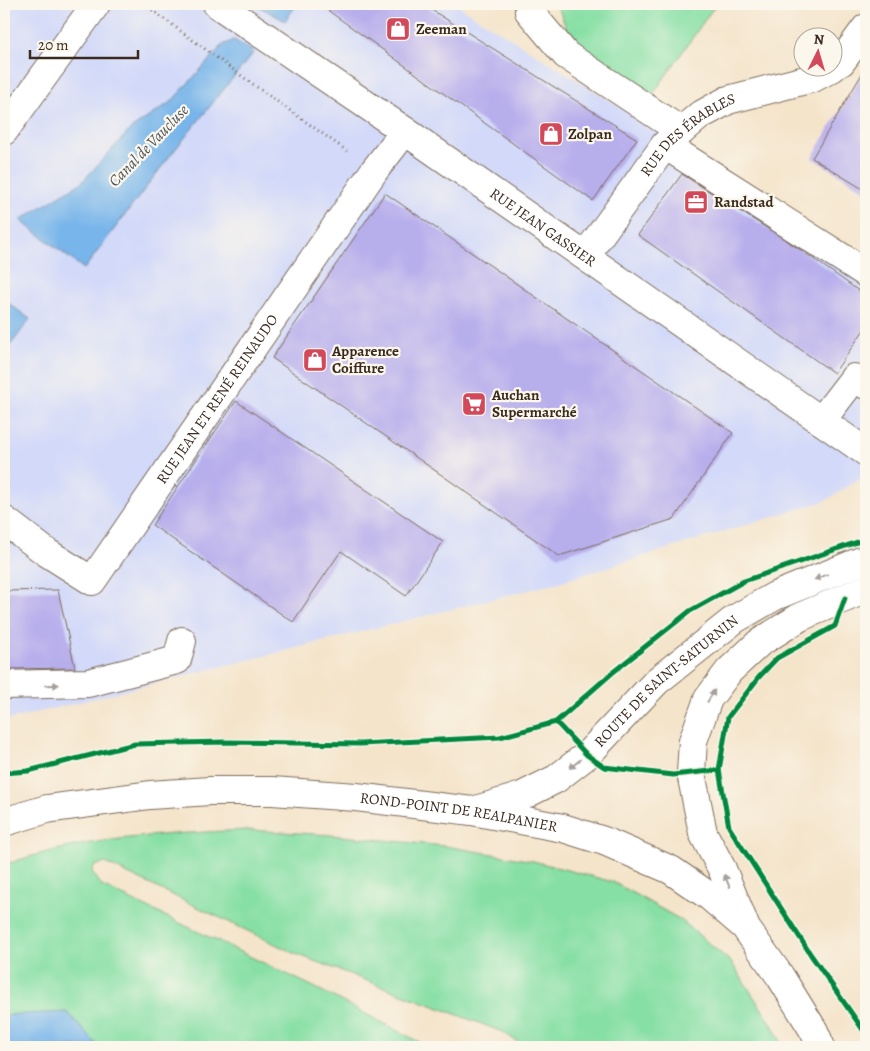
<svg xmlns="http://www.w3.org/2000/svg" width="870" height="1051" viewBox="0 0 870 1051" font-family="Alegreya,serif">
<style>
.built{fill:#d2d9f9}
.green{fill:#86dfa4;stroke:#608461}
.water{fill:#78b5ea;stroke:#5a7084}
.building{fill:#b7aeec}
.lines{fill:none;stroke-linecap:round;stroke-linejoin:round}
.minor-casing{stroke:#7c6b5a;stroke-width:30}
.major-casing{stroke:#7c6b5a;stroke-width:30}
.path{stroke:#7c6b5a;stroke-width:3;stroke-dasharray:1 4;stroke-linecap:butt}
.minor{stroke:#fff;stroke-width:28}
.major{stroke:#fff;stroke-width:28}
.cycleway-casing{stroke:#fbf7ec;stroke-width:8}
.cycleway{stroke:#00873e;stroke-width:5}
.oneway{fill:#a79f9a}
.labels{text-anchor:middle;stroke-width:4.5;stroke-linejoin:round;paint-order:stroke}
.poi-label{font-size:15px;font-weight:bold;fill:#3b2a1e;stroke:#fbf7ec;text-anchor:start}
.street-label{font-size:15px;fill:#3b2a1e;stroke:#fbf7ec}
.water-label{font-size:16px;font-style:italic;fill:#4d545b;stroke:#fbf7ec}
</style>
<rect width="100%" height="100%" fill="#fbf7ec"/>
<filter id="ink" filterUnits="userSpaceOnUse"><feTurbulence type="fractalNoise" baseFrequency=".02" numOctaves="2"/><feDisplacementMap in="SourceGraphic" scale="10" xChannelSelector="R" yChannelSelector="G"/><feConvolveMatrix kernelMatrix="1 2 1 2 8 2 1 2 1" color-interpolation-filters="sRGB"/></filter>
<filter id="wash" filterUnits="userSpaceOnUse"><feTurbulence type="fractalNoise" baseFrequency=".0096" numOctaves="4" result="noise"/><feDisplacementMap in="SourceGraphic" scale="20" xChannelSelector="R" yChannelSelector="G"/><feGaussianBlur stdDeviation="1.12" result="paint"/><feColorMatrix in="noise" values="0 0 0 0 0 0 0 0 0 0 0 0 0 0 0 0 0 1.4 0 .05"/><feComposite in="paint" operator="in"/></filter>
<g filter="url(#wash)">
<rect width="100%" height="100%" fill="#f4e4ca"/>
<polygon class="built" points="4,4 455,4 866,260 866,475 825,501 553,584 4,721"/>
<g class="green">
<polygon points="557,4 716,4 651,97 594,60 566,28"/>
<path d="M247 830 331 835 445 846 533 861 613 882 681 920 731 962 771 1023 784 1047H525L503 1032 296 954 105 863 94 866 92 872 102 886 314 987 429 1047H4V865C82 837 165 834 247 830Z"/>
</g>
<g class="water">
<polygon points="255,4 297,4 285,21"/>
<polygon points="234,40 254,52 169,157 84,269 20,220 81,183 132,128 171,102 223,45"/>
<polygon points="4,300 30,319 4,354"/>
<polygon points="67,1012 99,1047 4,1047 4,1015"/>
</g>
<g id="blocks">
<g class="building">
<polygon points="319,4 422,4 637,139 593,201"/>
<polygon points="866,67 866,191 812,158"/>
<polygon points="682,174 801,250 866,296 866,327 834,373 638,235"/>
<polygon points="385,193 733,433 674,519 559,556 272,358"/>
<polygon points="236,401 443,542 406,596 341,551 293,622 152,525"/>
<polygon points="58,590 75,668 4,669 4,591"/>
</g>
</g>
</g>
<g filter="url(#ink)">
<use href="#blocks" fill-opacity="0" stroke="#7c6b5a" stroke-width="1"/>
<g class="lines">
<defs>
<g id="minor">
<path id="s1" d="M217 4 405 131 866 452"/>
<polyline points="530,4 529,11 566,55 681,131"/>
<polyline points="832,67 841,62 866,28"/>
<polyline points="4,131 96,4"/>
<polyline points="665,145 866,273"/>
<path id="s2" d="M585 256 665 145 699 116 728 100 813 78 832 68"/>
<polyline points="821,421 854,378 866,385"/>
<path id="s3" d="M4 520 46 552 92 581 374 171 405 131"/>
<polyline points="4,685 88,683 177,660 182,641"/>
</g>
<g id="major">
<path id="s4" d="M476 810 522 796 556 779 587 755 657 681 735 619 775 596 866 559"/>
<path id="s5" d="M4 822 47 809 150 795 210 791H272L356 797 472 811 563 828 604 841 671 870 709 896 745 927 780 976 814 1031 821 1047"/>
<polyline points="744,923 722,869 703,833 691,773 693,741 708,699 729,671 759,643 800,617 866,589"/>
</g>
</defs>
<use href="#minor" class="minor-casing"/>
<use href="#major" class="major-casing"/>
<polyline class="path" points="144,4 247,80 347,151"/>
<use href="#minor" class="minor"/>
<use href="#major" class="major"/>
<defs>
<g id="cycleway">
<polyline points="845,598 835,626 777,658 759,677 728,717 719,770 729,827 811,955 866,1034 866,1039"/>
<polyline points="556,722 587,755 604,767 673,775 719,770"/>
<polyline points="4,773 28,771 135,744 225,742 360,744 500,737 556,722 612,673 690,611 744,581 866,539"/>
</g>
</defs>
<use href="#cycleway" class="cycleway-casing"/>
<use href="#cycleway" class="cycleway"/>
</g>
<defs><path id="oneway-solid" d="M-6-.8H1V-3.2L6.5 0L1 3.2V.8H-6Z" transform="scale(1.25)"/></defs>
<g class="oneway">
<use href="#oneway-solid" transform="translate(821 577) rotate(158)"/>
<use href="#oneway-solid" transform="translate(52 685) rotate(-3)"/>
<use href="#oneway-solid" transform="translate(711 696) rotate(-59)"/>
<use href="#oneway-solid" transform="translate(575 764) rotate(141)"/>
<use href="#oneway-solid" transform="translate(727 881) rotate(-112)"/>
</g>
</g>
<defs>
<symbol id="shop-square" viewBox="-11 -11 22 22"><rect x="-9" y="-9" width="18" height="18" rx="4" fill="#d1495b" stroke="#fbf7ec"/><path d="M-5-2.5h2.3a2.7 3.5 0 0 1 5.4 0H5L5.5 6h-11ZM-1.5-2.5h3a1.5 2.3 0 0 0-3 0Z" fill="#fff"/></symbol>
<symbol id="office-square" viewBox="-11 -11 22 22"><rect x="-9" y="-9" width="18" height="18" rx="4" fill="#d1495b" stroke="#fbf7ec"/><path d="M-6-3h4V-5.5h4V-3h4V5H-6ZM-1-4.5V-3h2v-1.5ZM-6 0V1H6V0Z" fill="#fff"/></symbol>
<symbol id="supermarket-square" viewBox="-11 -11 22 22"><rect x="-9" y="-9" width="18" height="18" rx="4" fill="#d1495b" stroke="#fbf7ec"/><path d="M-6-5.5h2.5l.6 2H6L4.5 2H-2.5L-4.4-4H-6ZM-1.5 3.2a1.3 1.3 0 1 0 .1 0ZM3 3.2a1.3 1.3 0 1 0 .1 0Z" fill="#fff"/></symbol>
</defs>
<g fill-rule="evenodd">
<use href="#shop-square" x="384" y="15" width="28" height="28"/>
<use href="#shop-square" x="537" y="120" width="28" height="28"/>
<use href="#office-square" x="682" y="188" width="28" height="28"/>
<use href="#shop-square" x="301" y="346" width="28" height="28"/>
<use href="#supermarket-square" x="460" y="390" width="28" height="28"/>
</g>
<g class="labels">
<g class="poi-label">
<text x="416" y="34">Zeeman</text>
<text x="568" y="139">Zolpan</text>
<text x="714" y="207">Randstad</text>
<text x="332" y="356">Apparence<tspan x="332" dy="17">Coiffure</tspan></text>
<text x="492" y="400">Auchan<tspan x="492" dy="17">Supermarché</tspan></text>
</g>
<g class="street-label">
<text dy="5" stroke="none"><textPath href="#s2" startOffset="161">RUE DES ÉRABLES</textPath></text>
<text dy="5" stroke="none"><textPath href="#s1" startOffset="395">RUE JEAN GASSIER</textPath></text>
<text dy="5" stroke="none"><textPath href="#s3" startOffset="328">RUE JEAN ET RENÉ REINAUDO</textPath></text>
<text dy="5" stroke="none"><textPath href="#s4" startOffset="234">ROUTE DE SAINT-SATURNIN</textPath></text>
<text dy="5" stroke="none"><textPath href="#s5" startOffset="459">ROND-POINT DE REALPANIER</textPath></text>
</g>
<g class="water-label">
<text transform="translate(148 145) rotate(-46)" y="6">Canal de Vaucluse</text>
</g>
</g>
<rect width="870" height="1051" fill="none" stroke="#fbf7ec" stroke-width="20"/>
<g transform="translate(818 52) rotate(5)"><circle r="24" fill="#fbf7ec" stroke="#aea59a"/>
<path d="M0-4L9 19L0 12L-9 19Z" fill="#d1495b"/>
<text y="-8" font-size="14" font-weight="bold" text-anchor="middle" fill="#3b2a1e">N</text>
</g>
<path d="M30 50v8h108v-8" fill="none" stroke="#3b2a1e" stroke-width="2.5"/>
<text x="38" y="50" font-size="15" fill="#3b2a1e" stroke="#fbf7ec" stroke-width="4" paint-order="stroke">20 m</text>
</svg>
